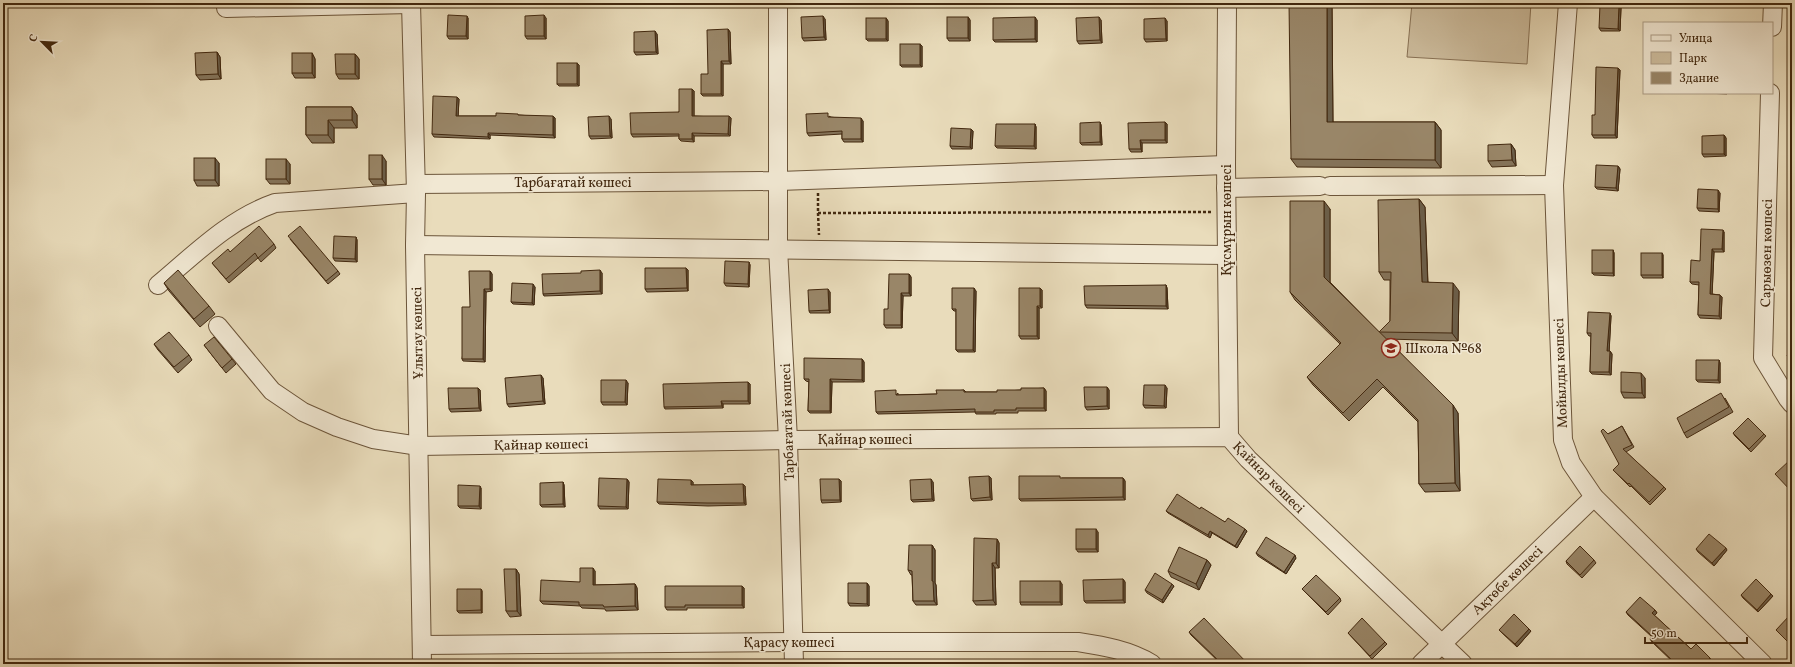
<svg xmlns="http://www.w3.org/2000/svg" width="1795" height="667" viewBox="0 0 1795 667" font-family="Vollkorn,serif">
<style>
.green{fill:#cdbd9e;stroke:#887256}
.lines{fill:none;stroke-linecap:round;stroke-linejoin:round}
.minor-casing{stroke:#6c553a;stroke-width:20}
.path{stroke:#42280f;stroke-width:2.5;stroke-dasharray:3 2;stroke-linecap:butt}
.minor{stroke:#f1e8d3;stroke-width:18}
.wall{fill:#847359;stroke:#42280f}
.shaded-wall{fill:#6b5e49;stroke:#42280f}
.building{fill:#998668;stroke:#42280f}
.labels{text-anchor:middle;stroke-width:3;stroke-linejoin:round;paint-order:stroke}
.street-label{font-size:14px;fill:#42280f;stroke:#f1e8d3}
.poi-label{font-size:14px;fill:#42280f;stroke:#f1e8d3;text-anchor:start}
</style>
<rect width="100%" height="100%" fill="#e9dcbb"/>
<filter id="stains"><feTurbulence type="fractalNoise" baseFrequency=".005" numOctaves="4"/><feColorMatrix values="0 0 0 0 .2 0 0 0 0 .09 0 0 0 0 .02 0 0 0 .5 -.17"/></filter>
<radialGradient id="worn" r=".72"><stop offset=".6" stop-color="#630" stop-opacity="0"/><stop offset="1" stop-color="#630" stop-opacity=".3"/></radialGradient>
<polygon class="green" points="1412,3 1531,3 1527,64 1407,57"/>
<g class="lines">
<defs>
<g id="minor">
<polyline points="411,3 416,193 415,245 422,664"/>
<polyline points="778,3 778,248 788,440 794,664"/>
<polyline points="1227,3 1226,165 1229,437"/>
<polyline points="1568,3 1554,185 1563,440 1571,463 1594,497 1763,664"/>
<polyline points="226,8 411,4"/>
<polyline points="1772,27 1773,3"/>
<polyline points="1770,93 1763,358 1788,399 1792,404"/>
<polyline points="416,184 779,181 1226,165"/>
<polyline points="1330,186 1554,185"/>
<polyline points="1226,188 1320,186"/>
<polyline points="415,245 1226,255"/>
<path d="M158 285C194 255 229 219 275 203L416 193"/>
<polyline points="218,326 272,391 303,412 337,427 373,439 419,446 788,440 1229,437 1248,459 1463,664"/>
<path d="M422 645 794 642H1078C1104 646 1129 650 1152 664"/>
<polyline points="1421,664 1594,497"/>
</g>
</defs>
<use href="#minor" class="minor-casing"/>
<g class="path">
<polyline points="818,193 818,213 1212,212"/>
<polyline points="818,213 819,235"/>
</g>
<use href="#minor" class="minor"/>
</g>
<g class="wall">
<polygon points="1707,3 1730,3 1730,6 1708,5"/>
<polygon points="1332,6 1333,122 1435,122 1441,130 1441,168 1297,167 1291,159"/>
<polygon points="1621,8 1620,31 1601,31 1599,28"/>
<polygon points="968,17 970,20 970,41 949,41 947,38"/>
<polygon points="468,18 468,39 449,39 447,36"/>
<polygon points="546,18 546,39 527,39 525,36"/>
<polygon points="886,18 888,21 888,41 868,41 866,39"/>
<polygon points="825,19 826,40 804,41 802,38"/>
<polygon points="1037,20 1037,42 995,42 993,40"/>
<polygon points="1101,20 1102,43 1079,44 1077,41"/>
<polygon points="1167,21 1167,41 1146,42 1144,39"/>
<polygon points="728,29 730,32 731,64 723,64 723,96 703,96 701,94 708,74"/>
<polygon points="657,34 658,54 636,55 634,52"/>
<polygon points="920,44 922,46 922,67 902,67 900,65"/>
<polygon points="217,52 220,57 221,79 200,80 196,75"/>
<polygon points="312,53 315,59 315,78 295,78 292,73"/>
<polygon points="355,54 359,59 359,79 339,79 336,74"/>
<polygon points="577,63 579,65 579,86 559,86 557,84"/>
<polygon points="1618,68 1620,70 1617,138 1594,138 1592,135 1595,115"/>
<polygon points="694,91 694,116 731,118 730,136 694,136 694,142 681,141 679,139 679,136 633,137 631,134 679,112"/>
<polygon points="1706,93 1727,93 1727,94"/>
<polygon points="457,97 459,99 458,116 496,116 519,115 555,118 555,138 490,135 490,139 434,137 432,134"/>
<polygon points="306,107 352,107 357,115 357,128 334,128 334,143 312,143 306,135"/>
<polygon points="830,116 830,117 863,121 863,142 844,142 842,139 842,134 809,136 807,133"/>
<polygon points="611,119 612,138 591,139 589,136"/>
<polygon points="1100,122 1101,125 1102,145 1082,145 1080,143"/>
<polygon points="1165,122 1167,124 1167,143 1142,143 1142,152 1131,152 1129,149"/>
<polygon points="1035,124 1036,127 1036,149 997,148 995,146"/>
<polygon points="973,131 972,149 952,149 950,146"/>
<polygon points="1724,135 1726,138 1726,156 1704,157 1702,154"/>
<polygon points="1511,144 1515,150 1516,166 1492,167 1488,161"/>
<polygon points="1792,156 1792,174 1788,169"/>
<polygon points="386,161 386,185 373,185 369,179"/>
<polygon points="219,163 219,186 197,186 194,180"/>
<polygon points="290,164 290,184 270,184 266,179"/>
<polygon points="1618,166 1620,169 1618,191 1597,189 1595,187"/>
<polygon points="1720,193 1719,212 1699,211 1697,208"/>
<polygon points="1419,199 1425,207 1428,282 1459,291 1458,341 1387,339 1458,413 1460,491 1425,492 1419,484 1418,422 1383,387 1349,421 1313,385 1307,377 1340,344 1295,300 1290,292 1330,209 1330,282 1379,332 1390,321 1390,280 1384,280 1379,272"/>
<polygon points="1724,232 1724,252 1714,252 1712,294 1720,295 1722,297 1721,319 1700,318 1698,315 1699,285 1692,284 1690,282 1700,261"/>
<polygon points="356,237 357,240 357,262 335,261 333,258"/>
<polygon points="290,239 338,271 340,274 328,284"/>
<polygon points="274,244 276,248 261,262 258,258 229,283 212,263 230,252"/>
<polygon points="1613,250 1614,253 1614,276 1594,275 1592,273"/>
<polygon points="1662,253 1663,255 1663,278 1643,278 1641,275"/>
<polygon points="749,262 750,265 749,287 726,286 724,283"/>
<polygon points="686,268 688,270 688,291 647,292 645,289"/>
<polygon points="490,271 492,274 492,291 486,292 485,362 463,361 462,359 470,307"/>
<polygon points="602,273 602,294 544,296 543,294"/>
<polygon points="909,274 911,277 911,296 903,296 902,328 886,328 884,325 888,309"/>
<polygon points="164,283 209,306 215,314 200,327 169,291"/>
<polygon points="1166,285 1167,288 1168,309 1087,308 1085,305"/>
<polygon points="535,287 534,305 513,304 511,302"/>
<polygon points="1040,288 1042,290 1042,308 1039,308 1039,339 1021,339 1019,336"/>
<polygon points="976,291 975,352 958,352 956,350 956,311 954,311 952,309"/>
<polygon points="830,292 830,313 810,313 809,311"/>
<polygon points="1610,313 1611,316 1609,351 1610,351 1612,354 1611,375 1592,374 1590,372 1591,336 1589,336 1587,333"/>
<polygon points="154,344 189,355 192,360 178,373 158,350"/>
<polygon points="204,345 232,359 236,364 226,373"/>
<polygon points="862,359 864,362 864,382 832,382 831,413 810,413 808,411 809,382 806,381 804,379"/>
<polygon points="1719,360 1720,363 1720,383 1698,382 1696,380"/>
<polygon points="543,378 545,404 509,407 507,404"/>
<polygon points="1645,378 1645,398 1624,398 1621,392"/>
<polygon points="628,383 627,405 603,405 601,402"/>
<polygon points="750,384 750,404 723,404 723,408 665,409 664,407"/>
<polygon points="1107,387 1109,390 1109,409 1087,410 1085,407"/>
<polygon points="478,388 480,390 481,411 451,412 449,409"/>
<polygon points="1044,388 1046,391 1046,411 1018,411 1018,413 996,413 996,414 976,414 975,412 878,414 876,412 898,393 898,395 937,394 964,390 966,392 997,392"/>
<polygon points="1167,388 1166,408 1145,408 1143,405"/>
<polygon points="1725,398 1733,412 1687,438 1684,433"/>
<polygon points="1622,426 1634,447 1626,452 1664,487 1666,489 1650,505 1631,486 1630,487 1613,470 1619,464 1608,434"/>
<polygon points="1733,433 1764,434 1766,436 1751,452 1735,436"/>
<polygon points="991,478 992,500 973,501 971,499"/>
<polygon points="1062,478 1123,478 1125,481 1125,500 1021,501 1019,499"/>
<polygon points="627,479 629,482 628,509 600,509 598,506"/>
<polygon points="841,481 841,502 822,503 821,500"/>
<polygon points="563,482 564,485 565,507 542,507 540,505"/>
<polygon points="693,482 693,485 745,486 746,505 708,506 659,504 657,502"/>
<polygon points="933,482 934,501 913,502 911,500"/>
<polygon points="481,488 481,509 460,508 458,506"/>
<polygon points="1200,509 1225,522 1247,531 1237,548 1212,533 1210,538 1168,513 1166,511"/>
<polygon points="1098,532 1098,552 1078,552 1076,549"/>
<polygon points="997,539 999,543 999,568 995,568 996,605 976,605 973,601"/>
<polygon points="932,545 935,550 935,583 936,585 937,605 916,605 913,601 912,575 911,575 908,570"/>
<polygon points="1696,549 1727,550 1714,566 1698,552"/>
<polygon points="1256,553 1296,558 1286,574 1258,556"/>
<polygon points="1207,560 1211,565 1199,590 1171,577 1168,571"/>
<polygon points="1594,560 1596,563 1582,578 1567,564 1566,561"/>
<polygon points="516,569 519,574 521,616 510,617 506,611"/>
<polygon points="595,571 595,585 635,584 637,588 638,610 606,611 605,609 582,608 580,606 543,604 540,601 580,582"/>
<polygon points="1123,579 1125,582 1125,603 1086,603 1084,601"/>
<polygon points="867,583 869,586 869,606 850,606 848,603"/>
<polygon points="1062,584 1062,605 1021,605 1020,602"/>
<polygon points="1174,586 1163,603 1147,593 1145,590"/>
<polygon points="744,588 744,608 687,608 687,610 667,610 665,607"/>
<polygon points="481,589 482,591 482,613 459,613 457,611"/>
<polygon points="1302,589 1340,598 1341,601 1328,615"/>
<polygon points="1771,594 1773,596 1758,612 1743,598 1741,595"/>
<polygon points="1655,610 1657,613 1654,615 1691,649 1712,661 1709,664 1675,664 1652,642 1650,639 1652,637 1628,615 1626,612"/>
<polygon points="1792,616 1792,646 1776,630"/>
<polygon points="1499,630 1531,631 1517,647 1501,632"/>
<polygon points="1189,632 1248,664 1221,664 1191,635"/>
<polygon points="1348,633 1385,642 1387,644 1372,659"/>
</g>
<g class="shaded-wall">
<polygon points="1327,3 1330,3 1332,6 1333,130 1327,122"/>
<polygon points="1619,6 1621,8 1620,31 1618,29"/>
<polygon points="544,15 546,18 546,39 544,36"/>
<polygon points="467,16 468,18 468,39 466,36"/>
<polygon points="823,16 825,19 826,40 824,37"/>
<polygon points="968,17 970,20 970,41 968,38"/>
<polygon points="1035,17 1037,20 1037,42 1035,39"/>
<polygon points="1099,17 1101,20 1102,43 1100,40"/>
<polygon points="886,18 888,21 888,41 886,39"/>
<polygon points="1165,18 1167,21 1167,41 1166,39"/>
<polygon points="728,29 730,32 731,64 729,61"/>
<polygon points="655,31 657,34 658,54 656,52"/>
<polygon points="920,44 922,46 922,67 920,65"/>
<polygon points="217,52 220,57 221,79 218,74"/>
<polygon points="312,53 315,59 315,78 312,73"/>
<polygon points="355,54 359,59 359,79 355,74"/>
<polygon points="721,61 723,64 723,96 721,94"/>
<polygon points="577,63 579,65 579,86 577,84"/>
<polygon points="1618,68 1620,70 1617,138 1615,135"/>
<polygon points="692,89 694,91 694,118 692,116"/>
<polygon points="457,97 459,99 458,119 456,116"/>
<polygon points="352,107 357,115 357,128 352,120"/>
<polygon points="553,116 555,118 555,138 553,135"/>
<polygon points="609,116 611,119 612,138 610,136"/>
<polygon points="729,116 731,118 730,136 728,134"/>
<polygon points="861,118 863,121 863,142 861,139"/>
<polygon points="328,120 334,128 334,143 328,135"/>
<polygon points="1100,122 1101,125 1102,145 1100,142"/>
<polygon points="1165,122 1167,124 1167,143 1165,140"/>
<polygon points="1435,122 1441,130 1441,168 1435,160"/>
<polygon points="1035,124 1036,127 1036,149 1034,146"/>
<polygon points="971,129 973,131 972,149 970,147"/>
<polygon points="488,133 490,135 490,139 488,137"/>
<polygon points="692,133 694,136 694,142 692,139"/>
<polygon points="1724,135 1726,138 1726,156 1724,154"/>
<polygon points="1140,140 1142,143 1142,152 1141,149"/>
<polygon points="1511,144 1515,150 1516,166 1512,160"/>
<polygon points="382,155 386,161 386,185 382,179"/>
<polygon points="215,158 219,163 219,186 215,180"/>
<polygon points="286,159 290,164 290,184 286,179"/>
<polygon points="1618,166 1620,169 1618,191 1616,188"/>
<polygon points="1718,190 1720,193 1719,212 1718,209"/>
<polygon points="1419,199 1425,207 1428,290 1422,282"/>
<polygon points="1324,201 1330,209 1330,284 1324,277"/>
<polygon points="1723,230 1724,232 1724,252 1722,249"/>
<polygon points="356,237 357,240 357,262 355,259"/>
<polygon points="1712,249 1714,252 1712,297 1710,294"/>
<polygon points="1613,250 1614,253 1614,276 1613,273"/>
<polygon points="1662,253 1663,255 1663,278 1662,275"/>
<polygon points="749,262 750,265 749,287 748,284"/>
<polygon points="686,268 688,270 688,291 687,288"/>
<polygon points="600,270 602,273 602,294 600,291"/>
<polygon points="490,271 492,274 492,291 490,289"/>
<polygon points="909,274 911,277 911,296 909,293"/>
<polygon points="1453,283 1459,291 1458,341 1452,333"/>
<polygon points="533,284 535,287 534,305 532,303"/>
<polygon points="1166,285 1167,288 1168,309 1166,306"/>
<polygon points="974,288 976,291 975,352 973,350"/>
<polygon points="1040,288 1042,290 1042,308 1040,306"/>
<polygon points="484,289 486,292 485,362 483,359"/>
<polygon points="828,289 830,292 830,313 829,310"/>
<polygon points="901,293 903,296 902,328 901,325"/>
<polygon points="1720,295 1722,297 1721,319 1719,316"/>
<polygon points="1037,306 1039,308 1039,339 1037,336"/>
<polygon points="1610,313 1611,316 1609,354 1607,351"/>
<polygon points="1610,351 1612,354 1611,375 1609,372"/>
<polygon points="862,359 864,362 864,382 862,380"/>
<polygon points="1719,360 1720,363 1720,383 1718,380"/>
<polygon points="1641,373 1645,378 1645,398 1642,393"/>
<polygon points="541,375 543,378 545,404 543,401"/>
<polygon points="830,379 832,382 831,413 830,411"/>
<polygon points="626,380 628,383 627,405 625,402"/>
<polygon points="748,382 750,384 750,404 748,401"/>
<polygon points="1165,385 1167,388 1166,408 1164,406"/>
<polygon points="1107,387 1109,390 1109,409 1107,406"/>
<polygon points="478,388 480,390 481,411 479,408"/>
<polygon points="1044,388 1046,391 1046,411 1044,408"/>
<polygon points="721,401 723,404 723,408 722,406"/>
<polygon points="1453,405 1458,413 1460,491 1455,483"/>
<polygon points="989,476 991,478 992,500 990,497"/>
<polygon points="1123,478 1125,481 1125,500 1123,497"/>
<polygon points="627,479 629,482 628,509 626,507"/>
<polygon points="839,479 841,481 841,502 840,500"/>
<polygon points="931,479 933,482 934,501 932,499"/>
<polygon points="691,480 693,482 693,488 691,485"/>
<polygon points="563,482 564,485 565,507 563,504"/>
<polygon points="743,484 745,486 746,505 744,503"/>
<polygon points="480,486 481,488 481,509 479,506"/>
<polygon points="1096,529 1098,532 1098,552 1096,549"/>
<polygon points="1245,529 1247,531 1237,548 1235,546"/>
<polygon points="1210,531 1212,533 1210,538 1208,535"/>
<polygon points="997,539 999,543 999,568 996,563"/>
<polygon points="932,545 935,550 935,583 936,585 937,605 934,601 932,581"/>
<polygon points="1726,548 1727,550 1714,566 1712,563"/>
<polygon points="1295,555 1296,558 1286,574 1284,572"/>
<polygon points="1207,560 1211,565 1199,590 1196,584"/>
<polygon points="992,563 995,568 996,605 993,600"/>
<polygon points="593,568 595,571 595,589 593,585"/>
<polygon points="516,569 519,574 521,616 517,611"/>
<polygon points="1123,579 1125,582 1125,603 1123,600"/>
<polygon points="1060,581 1062,584 1062,605 1060,602"/>
<polygon points="867,583 869,586 869,606 867,604"/>
<polygon points="635,584 637,588 638,610 635,606"/>
<polygon points="1172,584 1174,586 1163,603 1162,600"/>
<polygon points="742,586 744,588 744,608 742,605"/>
<polygon points="481,589 482,591 482,613 481,610"/>
<polygon points="1771,594 1773,596 1758,612 1757,610"/>
<polygon points="1655,610 1657,613 1654,616 1652,613"/>
<polygon points="1529,629 1531,631 1517,647 1515,644"/>
<polygon points="1710,658 1712,661 1709,664 1705,664"/>
</g>
<g class="building">
<polygon points="1289,3 1327,3 1327,122 1435,122 1435,160 1291,159"/>
<polygon points="1600,5 1619,6 1618,29 1599,28"/>
<polygon points="448,15 467,16 466,36 447,36"/>
<polygon points="544,15 544,36 525,36 525,16"/>
<polygon points="823,16 824,37 802,38 801,17"/>
<rect x="947" y="17" width="21" height="21"/>
<polygon points="1035,17 1035,39 993,40 993,18"/>
<polygon points="1099,17 1100,40 1077,41 1076,18"/>
<rect x="866" y="18" width="20" height="21"/>
<polygon points="1165,18 1166,39 1144,39 1144,19"/>
<polygon points="728,29 729,61 721,61 721,94 701,94 701,74 708,74 707,30"/>
<polygon points="655,31 656,52 634,52 634,32"/>
<rect x="900" y="44" width="20" height="21"/>
<polygon points="217,52 218,74 196,75 195,53"/>
<rect x="292" y="53" width="20" height="20"/>
<polygon points="335,54 355,54 355,74 336,74"/>
<rect x="557" y="63" width="20" height="21"/>
<polygon points="1596,67 1618,68 1615,135 1592,135 1592,115 1595,115"/>
<polygon points="679,89 692,89 692,116 729,116 728,134 692,133 692,139 679,139 679,134 631,134 630,113 679,112"/>
<polygon points="433,96 457,97 456,116 496,116 496,113 518,114 518,115 553,116 553,135 488,133 488,137 432,134"/>
<polygon points="306,107 352,107 352,120 328,120 328,135 306,135"/>
<polygon points="828,113 828,117 861,118 861,139 842,139 842,131 807,133 806,114"/>
<polygon points="609,116 610,136 589,136 588,117"/>
<polygon points="1100,122 1100,142 1080,143 1080,123"/>
<polygon points="1165,122 1165,140 1140,140 1141,149 1129,149 1128,123"/>
<polygon points="996,124 1035,124 1034,146 995,146"/>
<polygon points="951,128 971,129 970,147 950,146"/>
<polygon points="1724,135 1724,154 1702,154 1702,136"/>
<polygon points="1511,144 1512,160 1488,161 1488,145"/>
<rect x="369" y="155" width="13" height="24"/>
<polygon points="1789,156 1792,156 1792,169 1788,169"/>
<rect x="194" y="158" width="21" height="22"/>
<rect x="266" y="159" width="20" height="20"/>
<polygon points="1596,165 1618,166 1616,188 1595,187"/>
<polygon points="1698,189 1718,190 1718,209 1697,208"/>
<polygon points="1419,199 1422,282 1453,283 1452,333 1379,332 1390,321 1391,272 1379,272 1378,200"/>
<polygon points="1290,201 1324,201 1324,277 1453,405 1455,483 1419,484 1418,420 1377,379 1343,413 1307,377 1341,343 1290,292"/>
<polygon points="259,226 274,244 258,258 255,253 226,279 212,263 228,249 230,252"/>
<polygon points="300,226 338,271 326,281 288,236"/>
<polygon points="1701,229 1723,230 1722,249 1712,249 1710,294 1720,295 1719,316 1698,315 1699,282 1690,282 1691,260 1700,261"/>
<polygon points="334,236 356,237 355,259 333,258"/>
<polygon points="1790,236 1792,236 1792,258 1790,257"/>
<rect x="1592" y="250" width="21" height="23"/>
<rect x="1641" y="253" width="21" height="22"/>
<polygon points="725,261 749,262 748,284 724,283"/>
<polygon points="645,268 686,268 687,288 645,289"/>
<polygon points="178,270 209,306 194,319 164,283"/>
<polygon points="600,270 600,291 543,294 542,274 581,273 581,271"/>
<polygon points="469,271 490,271 490,289 484,289 483,359 462,359 462,307 470,307"/>
<polygon points="889,274 909,274 909,293 901,293 901,325 884,325 884,309 888,309"/>
<polygon points="512,283 533,284 532,303 511,302"/>
<polygon points="1166,285 1166,306 1085,305 1084,286"/>
<polygon points="952,288 974,288 973,350 956,350 956,309 952,309"/>
<polygon points="1019,288 1040,288 1040,306 1037,306 1037,336 1019,336"/>
<polygon points="828,289 829,310 809,311 808,290"/>
<rect x="1791" y="295" width="1" height="21"/>
<polygon points="1588,312 1610,313 1607,351 1610,351 1609,372 1590,372 1591,333 1587,333"/>
<polygon points="169,332 189,355 174,367 154,344"/>
<polygon points="214,337 232,359 222,368 204,345"/>
<polygon points="1792,352 1792,366 1787,355"/>
<polygon points="804,358 862,359 862,380 830,379 830,411 808,411 809,379 804,379"/>
<polygon points="1696,360 1719,360 1718,380 1696,380"/>
<polygon points="1621,372 1641,373 1642,393 1621,392"/>
<polygon points="541,375 543,401 507,404 505,378"/>
<polygon points="601,380 626,380 625,402 601,402"/>
<polygon points="748,382 748,401 721,401 722,406 664,407 663,384"/>
<polygon points="1144,385 1165,385 1164,406 1143,405"/>
<polygon points="1084,387 1107,387 1107,406 1085,407"/>
<polygon points="448,388 478,388 479,408 449,409"/>
<polygon points="1021,388 1044,388 1044,408 1016,408 1016,410 994,410 994,412 975,412 975,409 876,412 875,391 896,390 896,395 937,394 936,390 964,390 964,392 997,392 997,390 1021,390"/>
<polygon points="1721,393 1729,407 1684,433 1677,418"/>
<polygon points="1748,418 1764,434 1749,449 1733,433"/>
<polygon points="1622,426 1632,445 1623,449 1664,487 1649,502 1629,483 1628,484 1613,470 1619,464 1601,431 1603,429 1608,434"/>
<polygon points="1790,460 1792,462 1792,492 1775,474"/>
<polygon points="989,476 990,497 971,499 969,477"/>
<polygon points="1019,476 1060,476 1060,478 1123,478 1123,497 1019,499"/>
<polygon points="599,478 627,479 626,507 598,506"/>
<polygon points="658,479 691,480 691,485 743,484 744,503 707,503 657,502"/>
<polygon points="820,479 839,479 840,500 821,500"/>
<polygon points="931,479 932,499 911,500 910,480"/>
<polygon points="563,482 563,504 540,505 540,483"/>
<polygon points="458,485 480,486 479,506 458,506"/>
<polygon points="1177,494 1200,509 1201,507 1225,522 1228,518 1245,529 1235,546 1210,531 1208,535 1166,511"/>
<rect x="1076" y="529" width="20" height="20"/>
<polygon points="1709,534 1726,548 1712,563 1696,549"/>
<polygon points="1266,537 1295,555 1284,572 1256,553"/>
<polygon points="974,538 997,539 996,563 992,563 993,600 973,601"/>
<polygon points="909,545 932,545 932,581 933,581 934,601 913,601 912,571 908,570"/>
<polygon points="1580,546 1594,560 1580,575 1566,561"/>
<polygon points="1179,547 1207,560 1196,584 1168,571"/>
<polygon points="580,568 593,568 593,585 635,584 635,606 604,607 603,605 579,605 579,602 540,601 541,580 580,582"/>
<polygon points="504,569 516,569 517,611 506,611"/>
<polygon points="1155,573 1172,584 1162,600 1145,590"/>
<polygon points="1316,575 1340,598 1326,612 1302,589"/>
<polygon points="1123,579 1123,600 1084,601 1083,580"/>
<polygon points="1756,579 1771,594 1757,610 1741,595"/>
<rect x="1020" y="581" width="40" height="21"/>
<polygon points="848,583 867,583 867,604 848,603"/>
<polygon points="665,586 742,586 742,605 685,605 685,607 665,607"/>
<polygon points="457,589 481,589 481,610 457,611"/>
<polygon points="1640,597 1655,610 1652,613 1691,649 1696,644 1710,658 1705,664 1676,664 1650,639 1652,636 1626,612"/>
<polygon points="1514,614 1529,629 1515,644 1499,630"/>
<polygon points="1790,615 1792,616 1792,642 1790,644 1776,630"/>
<polygon points="1204,618 1248,664 1222,664 1189,632"/>
<polygon points="1362,618 1385,642 1370,656 1348,633"/>
</g>
<defs>
<symbol id="school-ring" viewBox="-11 -11 22 22"><circle r="9.5" fill="#f1e8d3" stroke="#8f2418" stroke-width="1.5"/><path d="M0-5L7-2L0 1L-7-2ZM-4 1L0 2.5L4 1V4Q0 6-4 4Z" fill="#8f2418"/></symbol>
</defs>
<g fill-rule="evenodd">
<use href="#school-ring" x="1380" y="337" width="22" height="22"/>
</g>
<g class="labels">
<g class="street-label">
<text x="573" y="187">Тарбағатай көшесі</text>
<text transform="translate(1226 220) rotate(-90)" y="5">Құсмұрын көшесі</text>
<text transform="translate(1766 253) rotate(-89)" y="5">Сарыөзен көшесі</text>
<text transform="translate(417 333) rotate(-91)" y="5">Ұлытау көшесі</text>
<text transform="translate(1560 373) rotate(-92)" y="5">Мойылды көшесі</text>
<text transform="translate(787 422) rotate(-92)" y="5">Тарбағатай көшесі</text>
<text x="865" y="444">Қайнар көшесі</text>
<text transform="translate(541 444) rotate(-1)" y="5">Қайнар көшесі</text>
<text transform="translate(1269 477) rotate(45)" y="5">Қайнар көшесі</text>
<text transform="translate(1507 580) rotate(-44)" y="5">Ақтөбе көшесі</text>
<text x="789" y="647">Қарасу көшесі</text>
</g>
<g class="poi-label">
<text x="1405" y="353">Школа №68</text>
</g>
</g>
<rect width="1795" height="667" fill="none" stroke="#e9dcbb" stroke-width="16"/>
<rect x="4" y="4" width="1787" height="659" fill="none" stroke="#42280f" stroke-width="2"/>
<rect x="8" y="8" width="1779" height="651" fill="none" stroke="#42280f"/>
<rect x="1643" y="22" width="130" height="72" fill="#f1e8d3" stroke="#ab9b85"/>
<rect x="1651" y="35" width="20" height="6" fill="#f1e8d3" stroke="#ab9b85"/>
<text x="1679" y="42" font-size="12" fill="#42280f">Улица</text>
<rect x="1651" y="52" width="20" height="12" fill="#cdbd9e" stroke="#ab9b85"/>
<text x="1679" y="62" font-size="12" fill="#42280f">Парк</text>
<rect x="1651" y="72" width="20" height="12" fill="#998668" stroke="#ab9b85"/>
<text x="1679" y="82" font-size="12" fill="#42280f">Здание</text>
<g transform="translate(42 42) rotate(294)" stroke="#f1e8d3" stroke-width="3" paint-order="stroke">
<path d="M0-3L7 15L0 10L-7 15Z" fill="#42280f"/>
<text y="-6" font-size="11" font-weight="bold" text-anchor="middle" fill="#42280f">С</text>
</g>
<path d="M1645 637v6h102v-6" fill="none" stroke="#42280f" stroke-width="2"/>
<text x="1651" y="637" font-size="12" fill="#42280f" stroke="#f1e8d3" stroke-width="3" paint-order="stroke">50 m</text>
<rect width="100%" height="100%" filter="url(#stains)"/>
<rect width="100%" height="100%" fill="url(#worn)"/>
</svg>
